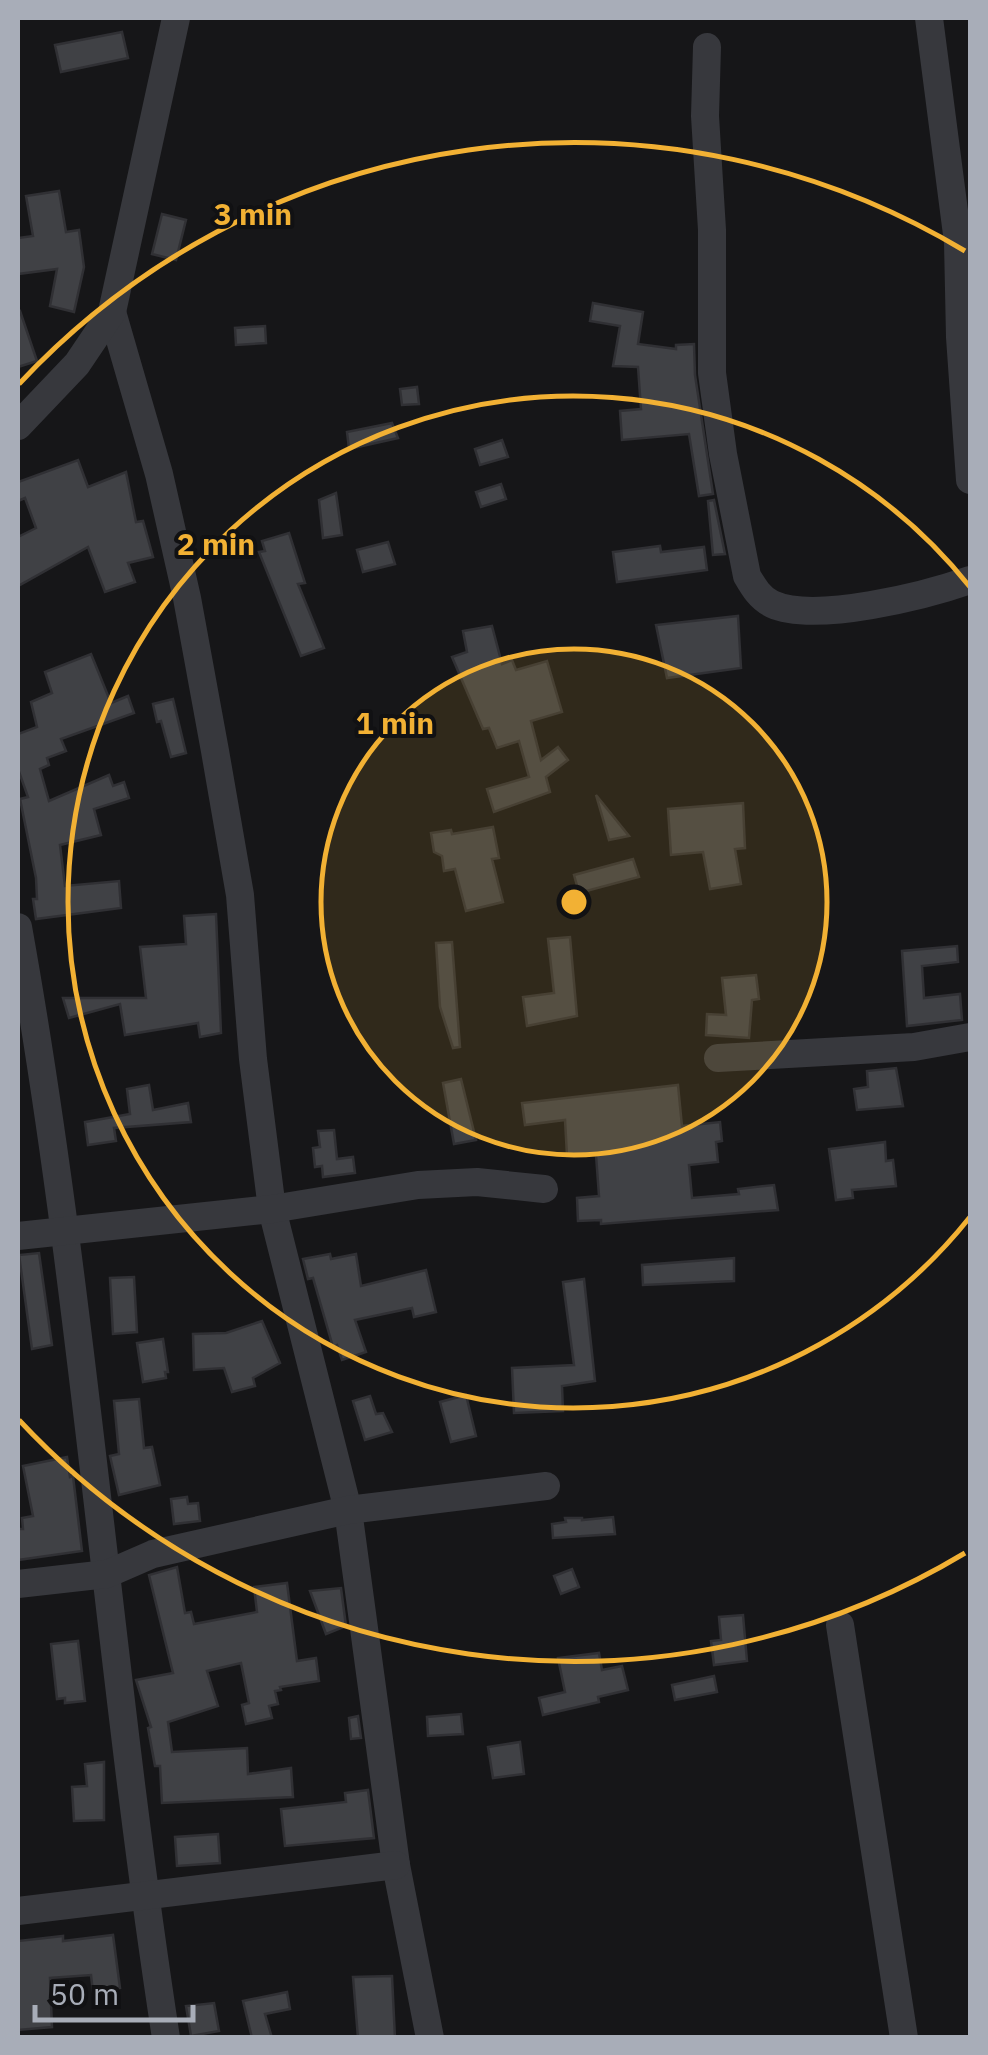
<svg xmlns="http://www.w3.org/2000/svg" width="988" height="2055" viewBox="0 0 988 2055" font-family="'IBM Plex Sans',sans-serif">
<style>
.building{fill:#404145;stroke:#303034;stroke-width:2.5}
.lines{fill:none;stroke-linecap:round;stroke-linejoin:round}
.minor{stroke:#37383d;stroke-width:28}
.ring{fill:none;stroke:#f2b134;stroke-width:5}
.centre{fill:#f2b134;stroke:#111113;stroke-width:5}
.ring-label{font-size:30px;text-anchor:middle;font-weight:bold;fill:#f2b134;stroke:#111113;stroke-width:8;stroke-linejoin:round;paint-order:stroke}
</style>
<rect width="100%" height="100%" fill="#161618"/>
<g class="building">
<polygon points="122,32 128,58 61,72 55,45"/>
<polygon points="59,191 66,232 79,230 84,267 74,312 50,306 57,269 18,274 18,238 33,236 26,196"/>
<polygon points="162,214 186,220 176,260 152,254"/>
<polygon points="593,303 643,312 638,344 676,349 676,345 694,344 695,375 713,494 699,496 689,434 622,440 620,411 641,409 638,367 613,366 620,326 590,321"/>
<polygon points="20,311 37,361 18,367 18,312"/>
<polygon points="265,326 266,343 236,345 235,328"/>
<polygon points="417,387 419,404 402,405 400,389"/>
<polygon points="392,423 398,438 349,449 347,432"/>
<polygon points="502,440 508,457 480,465 475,449"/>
<polygon points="78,460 88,487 126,472 136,522 143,521 153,557 128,563 135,582 105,592 88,547 18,586 18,537 36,528 25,498 18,501 18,482"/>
<polygon points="501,484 506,499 481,507 476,492"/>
<polygon points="336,493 342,535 323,538 319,500"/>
<polygon points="714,500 725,554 713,555 708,501"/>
<polygon points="289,533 305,583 298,584 324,648 301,656 259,552 265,551 262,541"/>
<polygon points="388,542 395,564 363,572 357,550"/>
<polygon points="660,546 661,552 704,547 707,570 617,582 613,552"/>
<polygon points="738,616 741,668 667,678 656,625"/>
<polygon points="492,626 502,664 512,660 516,670 547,661 562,712 531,721 541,760 558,747 568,760 546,777 550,792 494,812 487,789 529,777 519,741 497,748 489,728 483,729 452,657 467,652 463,631"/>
<polygon points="91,654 111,703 128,696 134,713 61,739 66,751 47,758 49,765 40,769 49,801 109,775 113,786 124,782 129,798 94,809 101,835 60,845 65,886 119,881 121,908 36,919 33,899 37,899 36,878 20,799 28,797 18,769 18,734 37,727 31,702 52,693 45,672"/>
<polygon points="173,699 186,753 171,757 161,721 157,722 153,704"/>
<polygon points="596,795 629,836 609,840"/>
<polygon points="743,803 745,848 735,849 741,884 710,889 703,852 671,855 668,809"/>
<polygon points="493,827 499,858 492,859 503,902 466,911 455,869 444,871 442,856 434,852 431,833 451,830 452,834"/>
<polygon points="633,859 639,877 579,893 574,875"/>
<polygon points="216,914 221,1033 200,1037 198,1023 125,1035 120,1004 69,1018 63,998 146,998 140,947 186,944 184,916"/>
<polygon points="570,937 577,1016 527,1026 523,997 554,993 548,939"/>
<polygon points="452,942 460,1047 453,1048 440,1007 436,943"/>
<polygon points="957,946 958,962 922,966 924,998 960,994 962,1020 907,1026 902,951"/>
<polygon points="756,975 759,999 752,1000 749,1038 706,1035 707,1014 726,1015 722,978"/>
<polygon points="896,1068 903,1106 857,1110 854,1089 868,1087 867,1071"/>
<polygon points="461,1079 476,1140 454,1144 443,1083"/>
<polygon points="149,1085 153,1110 188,1103 191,1122 114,1128 116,1141 88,1145 85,1122 130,1114 127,1089"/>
<polygon points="678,1085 682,1126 720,1122 722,1141 716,1142 718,1162 689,1165 692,1198 739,1194 738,1189 774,1185 778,1210 601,1224 601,1220 578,1221 577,1198 599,1196 596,1155 567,1156 565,1120 525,1125 522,1103"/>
<polygon points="334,1130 337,1159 353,1157 355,1173 323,1177 322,1166 315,1167 313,1148 320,1147 318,1131"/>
<polygon points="885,1142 886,1161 893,1160 896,1186 852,1190 853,1198 836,1200 829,1149"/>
<polygon points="39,1253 52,1345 32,1349 19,1255"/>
<polygon points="330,1254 331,1259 356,1254 361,1286 426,1270 436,1312 414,1317 412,1308 355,1320 366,1352 342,1360 337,1345 333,1347 313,1278 308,1279 303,1259"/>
<polygon points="734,1258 734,1281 643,1285 642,1265"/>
<polygon points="134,1277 137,1332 113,1334 110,1278"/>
<polygon points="584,1279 595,1381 562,1386 563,1411 514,1413 512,1368 574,1365 563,1282"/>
<polygon points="262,1321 280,1363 253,1378 255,1386 232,1392 224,1368 194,1370 193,1334 226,1333"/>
<polygon points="163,1339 168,1372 165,1372 166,1378 143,1382 137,1343"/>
<polygon points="466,1395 476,1436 451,1442 440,1402"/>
<polygon points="370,1396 376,1414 383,1413 392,1432 365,1440 353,1401"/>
<polygon points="139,1399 144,1448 152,1447 160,1485 119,1495 110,1456 119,1454 114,1401"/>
<polygon points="67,1457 70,1477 73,1476 82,1551 18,1560 18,1529 23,1529 22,1518 33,1516 23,1466"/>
<polygon points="187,1497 188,1504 198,1503 200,1521 174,1524 171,1499"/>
<polygon points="613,1517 615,1534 553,1538 552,1524 566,1522 565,1518 582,1518 582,1520"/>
<polygon points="177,1567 185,1613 191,1612 194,1624 257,1612 254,1587 287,1583 297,1661 316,1658 319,1681 280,1687 281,1690 275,1691 278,1704 269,1706 272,1718 246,1724 242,1705 249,1703 241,1663 207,1671 218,1706 168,1722 172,1752 247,1748 248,1774 291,1768 293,1797 162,1803 160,1766 155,1766 148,1728 151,1727 136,1680 173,1673 149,1575"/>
<polygon points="572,1569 579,1587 561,1594 554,1576"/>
<polygon points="341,1588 346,1626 326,1634 310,1591"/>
<polygon points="743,1615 747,1661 714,1665 711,1641 721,1640 719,1617"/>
<polygon points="78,1641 85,1701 65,1703 65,1698 57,1699 51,1644"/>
<polygon points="599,1653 602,1670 622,1666 628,1690 598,1697 599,1702 543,1715 539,1698 565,1692 558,1658"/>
<polygon points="714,1676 717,1692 675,1700 672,1685"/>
<polygon points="461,1714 463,1734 428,1736 427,1717"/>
<polygon points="358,1716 361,1738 351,1739 349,1718"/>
<polygon points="520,1742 524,1774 493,1778 488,1747"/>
<polygon points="104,1762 104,1820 74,1821 72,1787 87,1786 85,1764"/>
<polygon points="368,1790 374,1838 285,1846 281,1809 346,1802 345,1793"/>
<polygon points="218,1834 220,1863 177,1866 175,1837"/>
<polygon points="113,1935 120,1988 93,1992 91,1975 50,1978 52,2027 18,2030 18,1941 63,1936 63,1941"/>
<polygon points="392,1976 395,2038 358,2038 353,1977"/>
<polygon points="287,1992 290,2009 265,2014 272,2038 252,2038 243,2001"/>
<polygon points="214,2003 219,2031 191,2036 186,2006"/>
</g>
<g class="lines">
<g class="minor">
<polyline points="929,18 958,242 960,337 970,480"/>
<path d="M707 47 705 116 712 230V373L723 454 747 576C754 588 760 598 772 604 815 624 927 595 970 580"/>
<polyline points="112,312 159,474 187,598 215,751 240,895 253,1059 272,1209 348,1510 396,1865 430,2038"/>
<polyline points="18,426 77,364 112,312 176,18"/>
<path d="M18 927C84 1295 109 1669 166 2038"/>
<polyline points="718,1058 914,1047 970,1037"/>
<polyline points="18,1236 272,1209 418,1185 477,1182 544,1189"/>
<polyline points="18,1584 107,1574 153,1554 348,1510 546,1486"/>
<polyline points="840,1625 904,2038"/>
<polyline points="18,1911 396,1865"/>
</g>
</g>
<circle cx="574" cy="902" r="253" fill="#f2b134" fill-opacity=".12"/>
<g class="ring">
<circle cx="574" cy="902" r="253"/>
<path d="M970 1217A506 506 0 1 1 970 587"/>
<path d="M965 1553A759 759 0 0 1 19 1420M19 384A759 759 0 0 1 965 251"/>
</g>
<circle cx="574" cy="902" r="15" class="centre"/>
<g class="ring-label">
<text x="253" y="225">3 min</text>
<text x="216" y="555">2 min</text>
<text x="395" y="734">1 min</text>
</g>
<rect width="988" height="2055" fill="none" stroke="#a8adb8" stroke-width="40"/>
<path d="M35 2005v15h158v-15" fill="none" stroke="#a8adb8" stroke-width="5"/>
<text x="50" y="2005" font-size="30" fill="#a8adb8" stroke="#111113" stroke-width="8" paint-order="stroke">50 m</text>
</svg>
